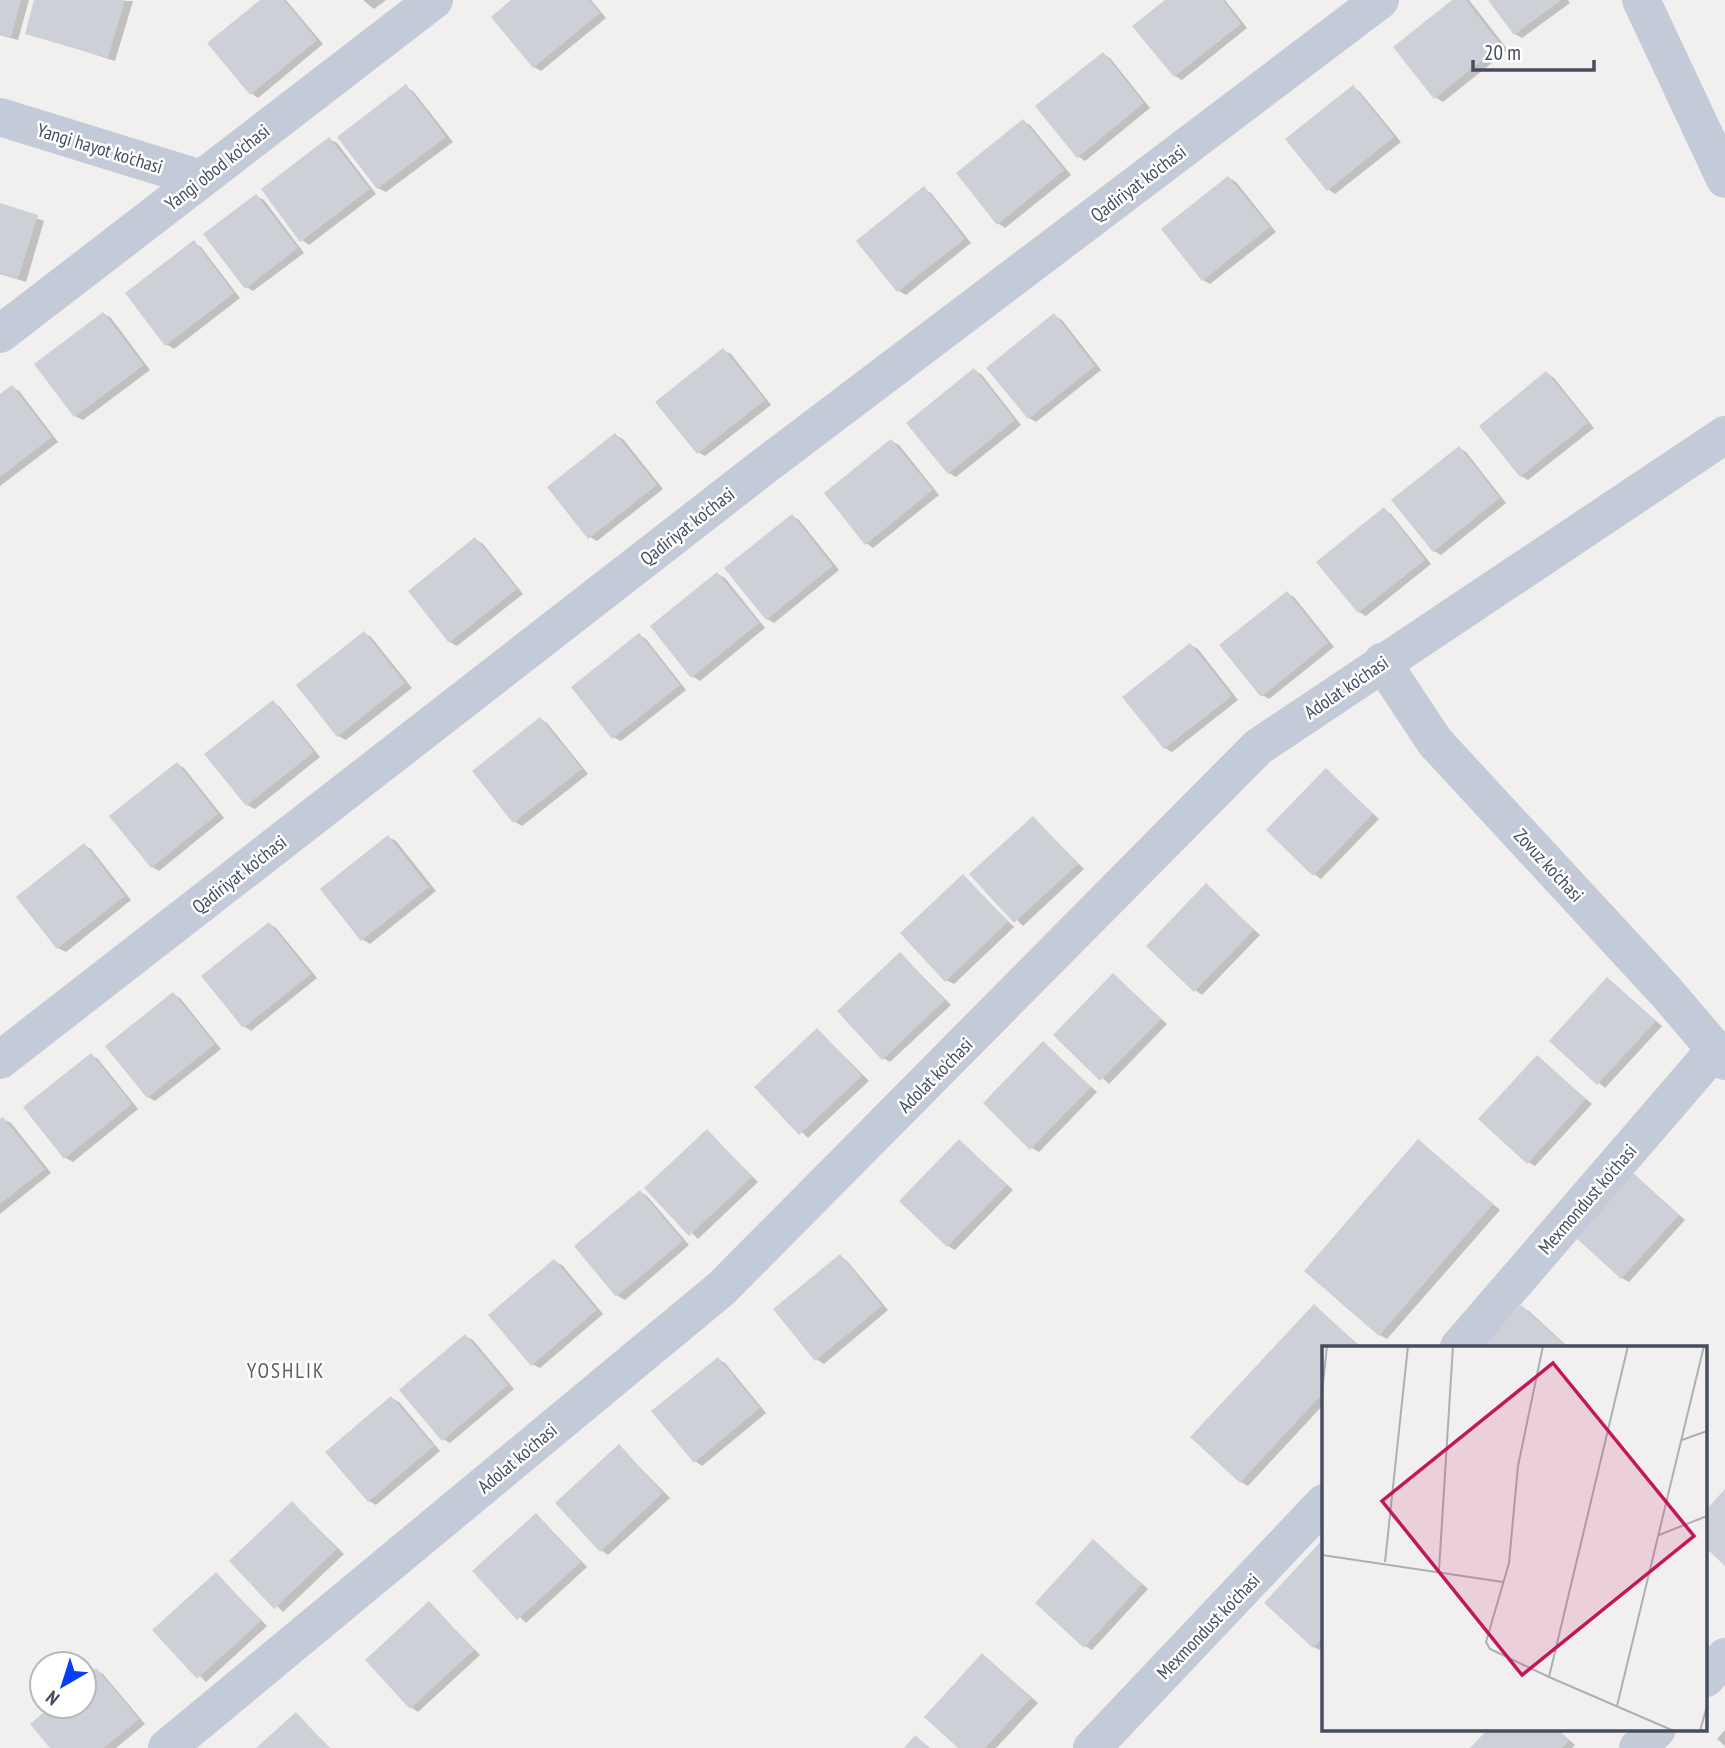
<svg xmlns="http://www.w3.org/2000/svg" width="1725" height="1748" viewBox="0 0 1725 1748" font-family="'PT Sans Narrow',sans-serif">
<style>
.shadow{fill:#0003}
.building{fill:#ced0d8}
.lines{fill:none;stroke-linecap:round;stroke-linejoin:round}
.street{stroke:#c4cbd8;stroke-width:38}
.labels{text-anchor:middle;stroke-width:5;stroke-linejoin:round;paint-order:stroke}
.street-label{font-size:19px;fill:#454e5f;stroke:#fff}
.neighbourhood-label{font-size:21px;letter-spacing:2px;fill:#5b5e65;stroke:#fff}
.inset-road{fill:none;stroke:#adafb5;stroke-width:2}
.view{fill:#c2185b;fill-opacity:0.15;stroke:#c2185b;stroke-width:3.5}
.inset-edge{fill:none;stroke:#454e5f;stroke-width:3.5}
</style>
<rect width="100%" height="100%" fill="#f2f0ef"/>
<g class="shadow">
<polygon points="0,0 29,0 18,40 0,35"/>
<polygon points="36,0 133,1 115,61 27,33"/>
<polygon points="263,0 286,0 323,44 258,98 251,93"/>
<polygon points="363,0 386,0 374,9"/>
<polygon points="514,0 591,0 606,18 541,71 534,67"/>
<polygon points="1168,0 1225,0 1247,28 1182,80 1175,76"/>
<polygon points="1454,0 1469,0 1508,50 1443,102 1435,97"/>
<polygon points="1490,0 1568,0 1570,3 1522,38 1515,34"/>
<polygon points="1103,54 1110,58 1150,108 1085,161 1078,156"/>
<polygon points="406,87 413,91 453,142 386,192 378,188"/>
<polygon points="1353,87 1360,92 1401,142 1335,194 1328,189"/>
<polygon points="1023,121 1030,125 1071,175 1005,228 998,223"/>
<polygon points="329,139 337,143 376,194 309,245 302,240"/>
<polygon points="1229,178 1236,182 1276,232 1210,284 1203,280"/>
<polygon points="924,189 931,193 971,243 906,295 899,291 858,241"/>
<polygon points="256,196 264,200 304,253 253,291 246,287"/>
<polygon points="0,205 44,221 26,282 0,274"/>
<polygon points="194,243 201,247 240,298 174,349 166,344"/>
<polygon points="104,314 111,318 150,370 83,420 75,416 37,365"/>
<polygon points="1054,316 1062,320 1101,370 1036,422 1029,418"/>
<polygon points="723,350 731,354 771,405 705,456 698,452"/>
<polygon points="974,370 982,375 1021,425 956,477 949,473"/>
<polygon points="1547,373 1554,378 1594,428 1528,480 1521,476"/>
<polygon points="12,387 19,391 58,442 0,486 0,396"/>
<polygon points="615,435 623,439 663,489 597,541 590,537"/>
<polygon points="891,441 899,445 939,495 873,548 866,543"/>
<polygon points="1459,448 1466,452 1506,503 1441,555 1434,551"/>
<polygon points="1384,510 1391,514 1431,564 1366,616 1359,612"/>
<polygon points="792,516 799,520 839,570 774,623 767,619"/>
<polygon points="475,539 483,544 523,594 457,646 450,642"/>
<polygon points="718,574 725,578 765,628 700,681 692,676"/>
<polygon points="1287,593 1294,597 1334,647 1269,699 1262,695"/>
<polygon points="364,633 371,637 412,688 346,740 338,736"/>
<polygon points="639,635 646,639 686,690 621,741 613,737"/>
<polygon points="1190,645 1198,649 1238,700 1172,752 1165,748"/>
<polygon points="273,702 280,707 320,757 255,809 247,805"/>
<polygon points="540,719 547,723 588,774 522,826 515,822"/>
<polygon points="177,764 184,768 224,818 159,871 152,867"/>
<polygon points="1326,770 1379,819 1321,879 1314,874"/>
<polygon points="1033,818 1084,869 1023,926 972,875"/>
<polygon points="388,837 396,841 436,891 370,944 362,939"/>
<polygon points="84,845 91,849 131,900 66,952 58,948"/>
<polygon points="963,876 1014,927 954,984 946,980"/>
<polygon points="1207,886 1260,935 1202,995 1195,990"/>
<polygon points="269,924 276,928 317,978 251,1031 244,1026"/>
<polygon points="900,954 951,1005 890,1062 883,1058"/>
<polygon points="1114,975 1167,1024 1109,1084 1055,1035"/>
<polygon points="1608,979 1662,1026 1605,1088 1551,1041"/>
<polygon points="173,994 180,998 221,1049 155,1101 148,1097"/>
<polygon points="818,1030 869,1081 808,1138 757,1087"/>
<polygon points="1043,1043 1097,1092 1039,1152 1032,1148"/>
<polygon points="91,1055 98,1059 138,1109 73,1162 66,1158"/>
<polygon points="1537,1057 1592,1104 1535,1166 1528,1162"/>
<polygon points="3,1119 11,1123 51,1173 0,1214 0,1122"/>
<polygon points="707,1131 758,1182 698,1239 647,1188"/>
<polygon points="960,1141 1013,1190 955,1250 948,1246"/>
<polygon points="1419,1141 1500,1210 1387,1339 1380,1335"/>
<polygon points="1631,1172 1685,1220 1629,1282 1622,1278"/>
<polygon points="640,1192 647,1196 689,1245 625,1300 618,1296"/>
<polygon points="840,1256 847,1261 888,1310 824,1364 816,1359"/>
<polygon points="554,1261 562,1265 603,1314 540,1368 532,1364"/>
<polygon points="1314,1306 1361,1347 1324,1347 1324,1404 1248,1486 1241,1482"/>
<polygon points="1521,1307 1529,1311 1568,1347 1485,1347"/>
<polygon points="465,1336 473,1340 514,1389 450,1443 443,1439"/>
<polygon points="718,1359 725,1363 766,1413 702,1466 695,1461"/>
<polygon points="391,1398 399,1402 440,1451 376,1505 369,1501"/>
<polygon points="619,1446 670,1498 608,1555 601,1550"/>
<polygon points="292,1503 344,1554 283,1612 231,1561"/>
<polygon points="537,1515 587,1567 526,1623 475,1571"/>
<polygon points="1093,1541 1148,1589 1092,1650 1085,1646"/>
<polygon points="1323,1542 1324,1648 1322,1651 1314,1647"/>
<polygon points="216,1574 267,1626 206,1682 155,1630"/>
<polygon points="429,1603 480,1655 418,1712 411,1707"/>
<polygon points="983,1655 1038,1703 996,1748 961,1748"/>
<polygon points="96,1670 103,1674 145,1724 116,1748 53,1748 54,1706 84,1706 84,1681"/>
<polygon points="296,1714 330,1748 259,1748"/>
<polygon points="1491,1729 1557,1729 1575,1745 1572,1748 1473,1748"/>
<polygon points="1725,1730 1725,1746 1717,1739"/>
</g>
<g class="building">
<polygon points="0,0 21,0 11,37 0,34"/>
<polygon points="34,0 125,0 108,58 25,34"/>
<polygon points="260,0 284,0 317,40 250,95 207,43"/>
<polygon points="511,0 589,0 600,13 533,68 491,17"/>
<polygon points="1165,0 1223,0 1241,24 1174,77 1132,26"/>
<polygon points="1452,0 1466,0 1501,45 1434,99 1393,47"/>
<polygon points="1488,0 1561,0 1514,35"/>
<polygon points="1103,52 1144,103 1077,158 1035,106"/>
<polygon points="406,84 446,137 377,189 337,137"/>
<polygon points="1353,85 1394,137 1327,191 1285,139"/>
<polygon points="1023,119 1064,170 997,225 956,173"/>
<polygon points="329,137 370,189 300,242 261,189"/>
<polygon points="1228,176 1270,227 1202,281 1161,229"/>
<polygon points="924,186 965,239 897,292 856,241"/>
<polygon points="256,194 298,248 245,289 203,234"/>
<polygon points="0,203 38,215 18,279 0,273"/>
<polygon points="194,240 234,293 165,346 125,293"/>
<polygon points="103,312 144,365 74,417 34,364"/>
<polygon points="1054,313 1095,366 1028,419 986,368"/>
<polygon points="723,348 765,400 697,454 655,402"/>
<polygon points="974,368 1015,420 948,474 906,423"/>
<polygon points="1546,371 1588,423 1520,477 1479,426"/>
<polygon points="12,385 52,437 0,477 0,394"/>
<polygon points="615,433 657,485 588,539 547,487"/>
<polygon points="891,439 933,490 865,545 824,493"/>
<polygon points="1459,446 1500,498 1433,552 1391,500"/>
<polygon points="1384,507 1425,560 1358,613 1316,562"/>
<polygon points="792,514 833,566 766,620 724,568"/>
<polygon points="475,537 517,589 449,643 408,591"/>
<polygon points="717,572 759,623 691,678 650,626"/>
<polygon points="1287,591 1328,643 1261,697 1219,645"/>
<polygon points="364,631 405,683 337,737 296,685"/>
<polygon points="639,633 680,685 612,739 571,687"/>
<polygon points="1190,643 1232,696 1164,749 1122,697"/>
<polygon points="273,700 314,752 246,806 204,754"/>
<polygon points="540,717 582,769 513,823 472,771"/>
<polygon points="177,762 218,814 151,868 109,816"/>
<polygon points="1326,768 1373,814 1313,876 1266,830"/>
<polygon points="1033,816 1078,864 1014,923 969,874"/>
<polygon points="388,835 429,887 361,941 320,889"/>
<polygon points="84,843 125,896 57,949 16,897"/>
<polygon points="963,874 1008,922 945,982 900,933"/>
<polygon points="1206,883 1254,930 1194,992 1146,946"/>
<polygon points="269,922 311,974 243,1028 201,976"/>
<polygon points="900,952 945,1000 882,1060 837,1011"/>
<polygon points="1113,973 1161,1019 1100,1081 1053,1035"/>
<polygon points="1607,977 1656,1021 1597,1085 1549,1041"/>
<polygon points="173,992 215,1044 147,1098 105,1046"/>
<polygon points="817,1028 862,1076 799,1135 754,1087"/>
<polygon points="1043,1041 1091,1087 1030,1150 983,1103"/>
<polygon points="91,1053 132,1104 64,1159 23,1107"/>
<polygon points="1537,1055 1586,1099 1527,1164 1478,1119"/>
<polygon points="3,1117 45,1169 0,1204 0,1119"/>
<polygon points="707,1129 752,1177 689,1236 644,1188"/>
<polygon points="959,1139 1007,1185 947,1247 899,1201"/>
<polygon points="1418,1139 1493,1204 1379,1336 1304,1271"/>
<polygon points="1630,1170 1679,1215 1621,1279 1572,1234"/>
<polygon points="640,1190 683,1241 616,1297 574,1246"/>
<polygon points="840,1254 882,1306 815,1361 773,1309"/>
<polygon points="554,1259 597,1310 531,1366 488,1315"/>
<polygon points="1314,1304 1360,1347 1324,1347 1324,1392 1240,1483 1190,1437"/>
<polygon points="1521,1305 1567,1347 1482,1347"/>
<polygon points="465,1334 508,1385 442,1441 399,1390"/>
<polygon points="718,1357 760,1408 694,1463 651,1411"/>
<polygon points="391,1396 434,1446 368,1502 325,1452"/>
<polygon points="619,1444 663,1493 600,1552 555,1503"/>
<polygon points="1725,1489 1725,1566 1706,1548 1706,1510"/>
<polygon points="292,1501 337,1549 274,1609 229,1561"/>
<polygon points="536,1513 581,1562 517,1620 472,1571"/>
<polygon points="1093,1539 1142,1584 1084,1648 1035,1603"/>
<polygon points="1323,1539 1324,1636 1313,1648 1264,1603"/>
<polygon points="216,1572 261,1621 197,1679 152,1630"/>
<polygon points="429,1601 474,1650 410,1709 365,1660"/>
<polygon points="982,1653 1031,1698 985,1748 958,1748 924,1717"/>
<polygon points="96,1668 139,1719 104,1748 50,1748 30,1724 51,1706 84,1706 84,1678"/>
<polygon points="296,1712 329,1748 256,1748"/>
<polygon points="1488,1729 1556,1729 1569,1740 1562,1748 1470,1748"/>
<polygon points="915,1735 930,1748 904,1748"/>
</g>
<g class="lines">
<g class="street">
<polyline points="1641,0 1725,179"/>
<polyline points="0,117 201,179"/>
<polyline points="0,334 434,0"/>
<polyline points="1382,662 1435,742 1667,993 1725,1061"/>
<polyline points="0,1060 763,467 1380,0"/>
<polyline points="1459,1347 1715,1050"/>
<polyline points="1706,1678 1725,1657"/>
<polyline points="167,1748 722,1288 1258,747 1725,435"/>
<polyline points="1092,1748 1324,1503"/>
<polyline points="1638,1748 1657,1729"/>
</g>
</g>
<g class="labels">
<g class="street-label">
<text transform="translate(100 148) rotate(17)" y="7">Yangi hayot ko'chasi</text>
<text transform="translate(217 167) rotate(-38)" y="7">Yangi obod ko'chasi</text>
<text transform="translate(1138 183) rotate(-37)" y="7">Qadiriyat ko'chasi</text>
<text transform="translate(687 526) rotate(-38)" y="7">Qadiriyat ko'chasi</text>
<text transform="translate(1346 687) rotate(-34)" y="7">Adolat ko'chasi</text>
<text transform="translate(1549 865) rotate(47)" y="7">Zovuz ko'chasi</text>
<text transform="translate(239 874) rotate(-38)" y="7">Qadiriyat ko'chasi</text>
<text transform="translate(935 1075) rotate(-45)" y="7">Adolat ko'chasi</text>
<text transform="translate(1587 1199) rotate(-49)" y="7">Mexmondust ko'chasi</text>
<text transform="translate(517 1458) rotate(-40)" y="7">Adolat ko'chasi</text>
<text transform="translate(1208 1626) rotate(-46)" y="7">Mexmondust ko'chasi</text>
</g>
<g class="neighbourhood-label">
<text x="286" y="1378">YOSHLIK</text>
</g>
</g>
<g transform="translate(1322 1346)">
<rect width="385" height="385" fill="#f2f0ef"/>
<path class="inset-road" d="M221 0 196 120 187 217 164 296 168 303 227 331 352 385M0 46 5 0M360 94 385 85M337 189 385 170M0 209 181 236M63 216 86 0M117 224 131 0M227 331 306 0M295 360 382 0M378 385 385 360"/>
<path class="view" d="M231 17 372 190 200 329 60 155Z"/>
<rect width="385" height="385" class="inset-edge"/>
</g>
<g transform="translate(63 1685) rotate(219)"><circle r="33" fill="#ffffff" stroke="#b5b8bf" stroke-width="2"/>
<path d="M0-5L12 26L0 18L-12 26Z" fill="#053ef7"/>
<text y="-10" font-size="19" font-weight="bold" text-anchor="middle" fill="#454e5f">N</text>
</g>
<path d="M1473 60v10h121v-10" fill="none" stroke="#454e5f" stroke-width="3.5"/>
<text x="1484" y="60" font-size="21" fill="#454e5f" stroke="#ffffff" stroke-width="5" paint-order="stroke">20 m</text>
</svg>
